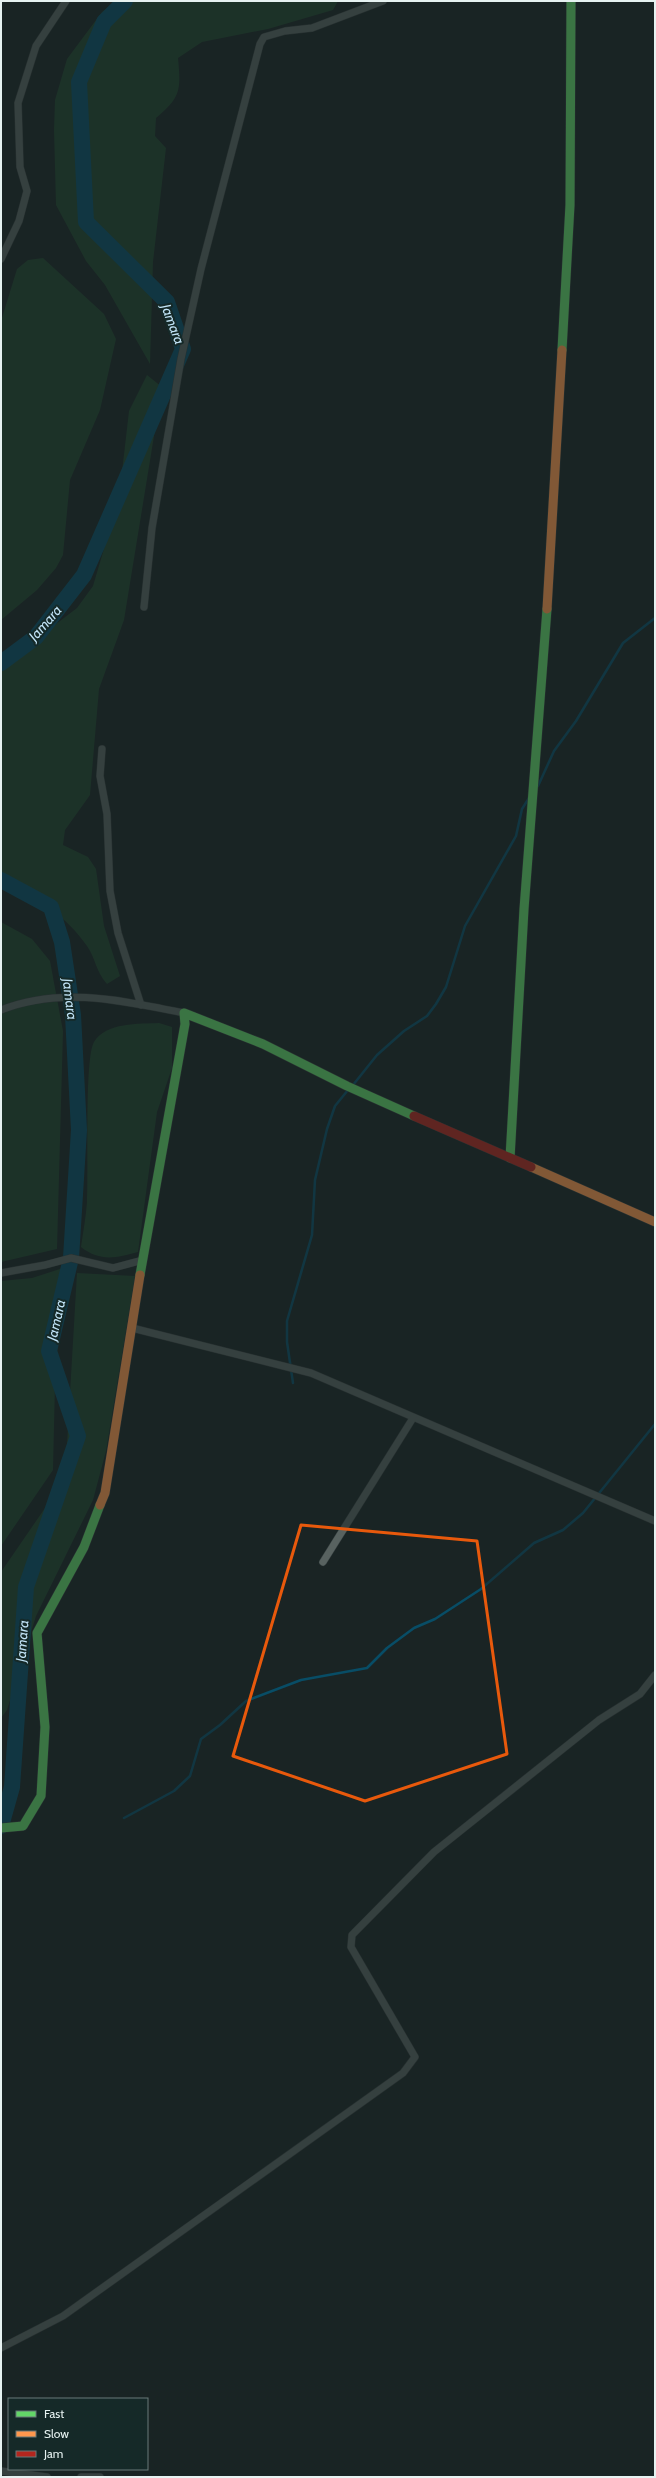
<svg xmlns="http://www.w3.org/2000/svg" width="656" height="2478" viewBox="0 0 656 2478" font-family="Cabin,sans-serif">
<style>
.green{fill:#20432e}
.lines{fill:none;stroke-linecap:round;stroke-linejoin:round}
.stream{stroke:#084d66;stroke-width:2.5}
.river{stroke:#084d66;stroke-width:16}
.street-casing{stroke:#374040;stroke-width:8}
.fast-casing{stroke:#374040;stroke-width:10}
.slow-casing{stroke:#374040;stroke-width:10}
.jam-casing{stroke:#374040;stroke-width:10}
.street{stroke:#586260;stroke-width:7}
.fast{stroke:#63d668;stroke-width:9}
.slow{stroke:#ff974d;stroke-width:9}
.jam{stroke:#b3261e;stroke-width:9}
.marked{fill:none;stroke:#e8590c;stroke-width:3;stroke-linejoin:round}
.labels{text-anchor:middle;stroke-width:4;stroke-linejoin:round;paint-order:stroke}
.water-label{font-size:14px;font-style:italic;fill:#c1e3f6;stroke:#152928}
</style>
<rect width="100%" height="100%" fill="#1a2424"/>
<g class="green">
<path d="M116 1H338L333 10 268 29 202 42 178 58C181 90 181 97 156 118L155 136 166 148 153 262 150 364 105 285 86 261 56 205 54 130 55 100 67 59 102 12Z"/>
<polygon points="43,258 104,314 116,339 100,410 70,480 63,555 56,568 37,590 1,620 1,321 17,269 28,260"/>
<path d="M147 375 162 387 124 620 99 689 90 795 65 830 63 845 88 857 96 869 104 926 120 976 107 984C95 970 96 959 87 946 67 917 39 900 10 880L1 876V669L9 660 77 608 93 586 119 498 129 411Z"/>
<polygon points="1,922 32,939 50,961 63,1031 57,1249 1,1262"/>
<path d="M159 1023 172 1027V1068L157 1112 138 1252C116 1258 100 1262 81 1247 83 1232 86 1217 87 1202 89 1174 84 1059 94 1042 106 1022 139 1024 159 1023Z"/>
<polygon points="63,1268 55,1383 53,1470 1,1546 1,1281 32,1278"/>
<polygon points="77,1273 135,1276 106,1451 93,1500 36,1616 7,1710 1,1718 1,1572 65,1479"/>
</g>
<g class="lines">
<g class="stream">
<polyline points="538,786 554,751 576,721 623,643 655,618"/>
<polyline points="353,1085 377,1055 404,1031 427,1016 436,1004 446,987 465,926 516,836 522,809 529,798"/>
<polyline points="293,1383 287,1342 287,1321 312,1235 315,1180 327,1129 335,1106 348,1090"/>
<polyline points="124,1818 174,1791 190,1776 201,1739 220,1725 246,1701 301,1680 367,1668 387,1648 414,1628 435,1619 481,1589 534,1543 563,1530 583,1513 655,1424"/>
</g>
<g class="river">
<polyline points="1,663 36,637 84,575 183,349 167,302 86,222 79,82 104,22 125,1"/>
<polyline points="1,880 51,907 62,942 73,1015 79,1130 71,1258 49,1351 78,1436 26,1587 12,1787 1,1826"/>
</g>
<defs>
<g id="street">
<polyline points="1,259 19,221 27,191 20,167 18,103 36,46 66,1"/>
<polyline points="144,607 152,528 181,359 201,269 260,44 264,37 285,31 312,28 383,1"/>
<polyline points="102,749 100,776 107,814 110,891 118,933 141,1005"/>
<path d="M1 1010C62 986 123 1001 184 1013"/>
<polyline points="1,1273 45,1265 71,1258 113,1268 143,1260"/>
<polyline points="132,1328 311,1373 655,1521"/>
<polyline points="323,1562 413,1418"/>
<polyline points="1,2348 63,2316 403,2073 415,2057 351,1947 352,1935 434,1852 599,1720 640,1694 655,1675"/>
<polyline points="1,2471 47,2477"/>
<polyline points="81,2477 100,2477"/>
</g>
<g id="fast">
<polyline points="562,350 570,205 571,1"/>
<polyline points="510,1158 524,909 547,609"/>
<polyline points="140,1275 185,1024 184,1013 263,1044 347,1086 414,1116"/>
<polyline points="1,1828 23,1826 41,1796 45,1727 37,1633 84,1547 100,1505"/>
</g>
<g id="slow">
<polyline points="547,609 562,350"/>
<polyline points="531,1167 655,1222"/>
<polyline points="100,1505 105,1493 140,1275"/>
</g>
<polyline id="jam" points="414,1116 531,1167"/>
</defs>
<use href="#street" class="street-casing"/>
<use href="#fast" class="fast-casing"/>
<use href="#slow" class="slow-casing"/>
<use href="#jam" class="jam-casing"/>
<use href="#street" class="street"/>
<use href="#fast" class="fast"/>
<use href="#slow" class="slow"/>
<use href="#jam" class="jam"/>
</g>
<path d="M0 0H656V2478H0ZM301 1525 477 1541 507 1754 365 1801 233 1756Z" fill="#1a2424" fill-opacity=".55" fill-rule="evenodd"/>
<path class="marked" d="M301 1525 477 1541 507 1754 365 1801 233 1756Z"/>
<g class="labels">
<g class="water-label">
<text transform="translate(173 324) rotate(69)" y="5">Jamara</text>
<text transform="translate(45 623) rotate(-49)" y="5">Jamara</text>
<text transform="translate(70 999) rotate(83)" y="5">Jamara</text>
<text transform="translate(56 1320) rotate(-77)" y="5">Jamara</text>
<text transform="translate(22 1641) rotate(-86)" y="5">Jamara</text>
</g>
</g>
<rect width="656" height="2478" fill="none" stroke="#e6f2f1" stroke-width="4"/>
<rect x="8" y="2398" width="140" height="72" fill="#152928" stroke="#697978"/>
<rect x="16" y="2411" width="20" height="6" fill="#63d668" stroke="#697978"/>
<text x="44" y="2418" font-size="12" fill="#e6f2f1">Fast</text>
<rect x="16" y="2431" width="20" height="6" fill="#ff974d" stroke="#697978"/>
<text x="44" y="2438" font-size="12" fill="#e6f2f1">Slow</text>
<rect x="16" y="2451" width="20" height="6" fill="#b3261e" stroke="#697978"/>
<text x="44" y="2458" font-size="12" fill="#e6f2f1">Jam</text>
</svg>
